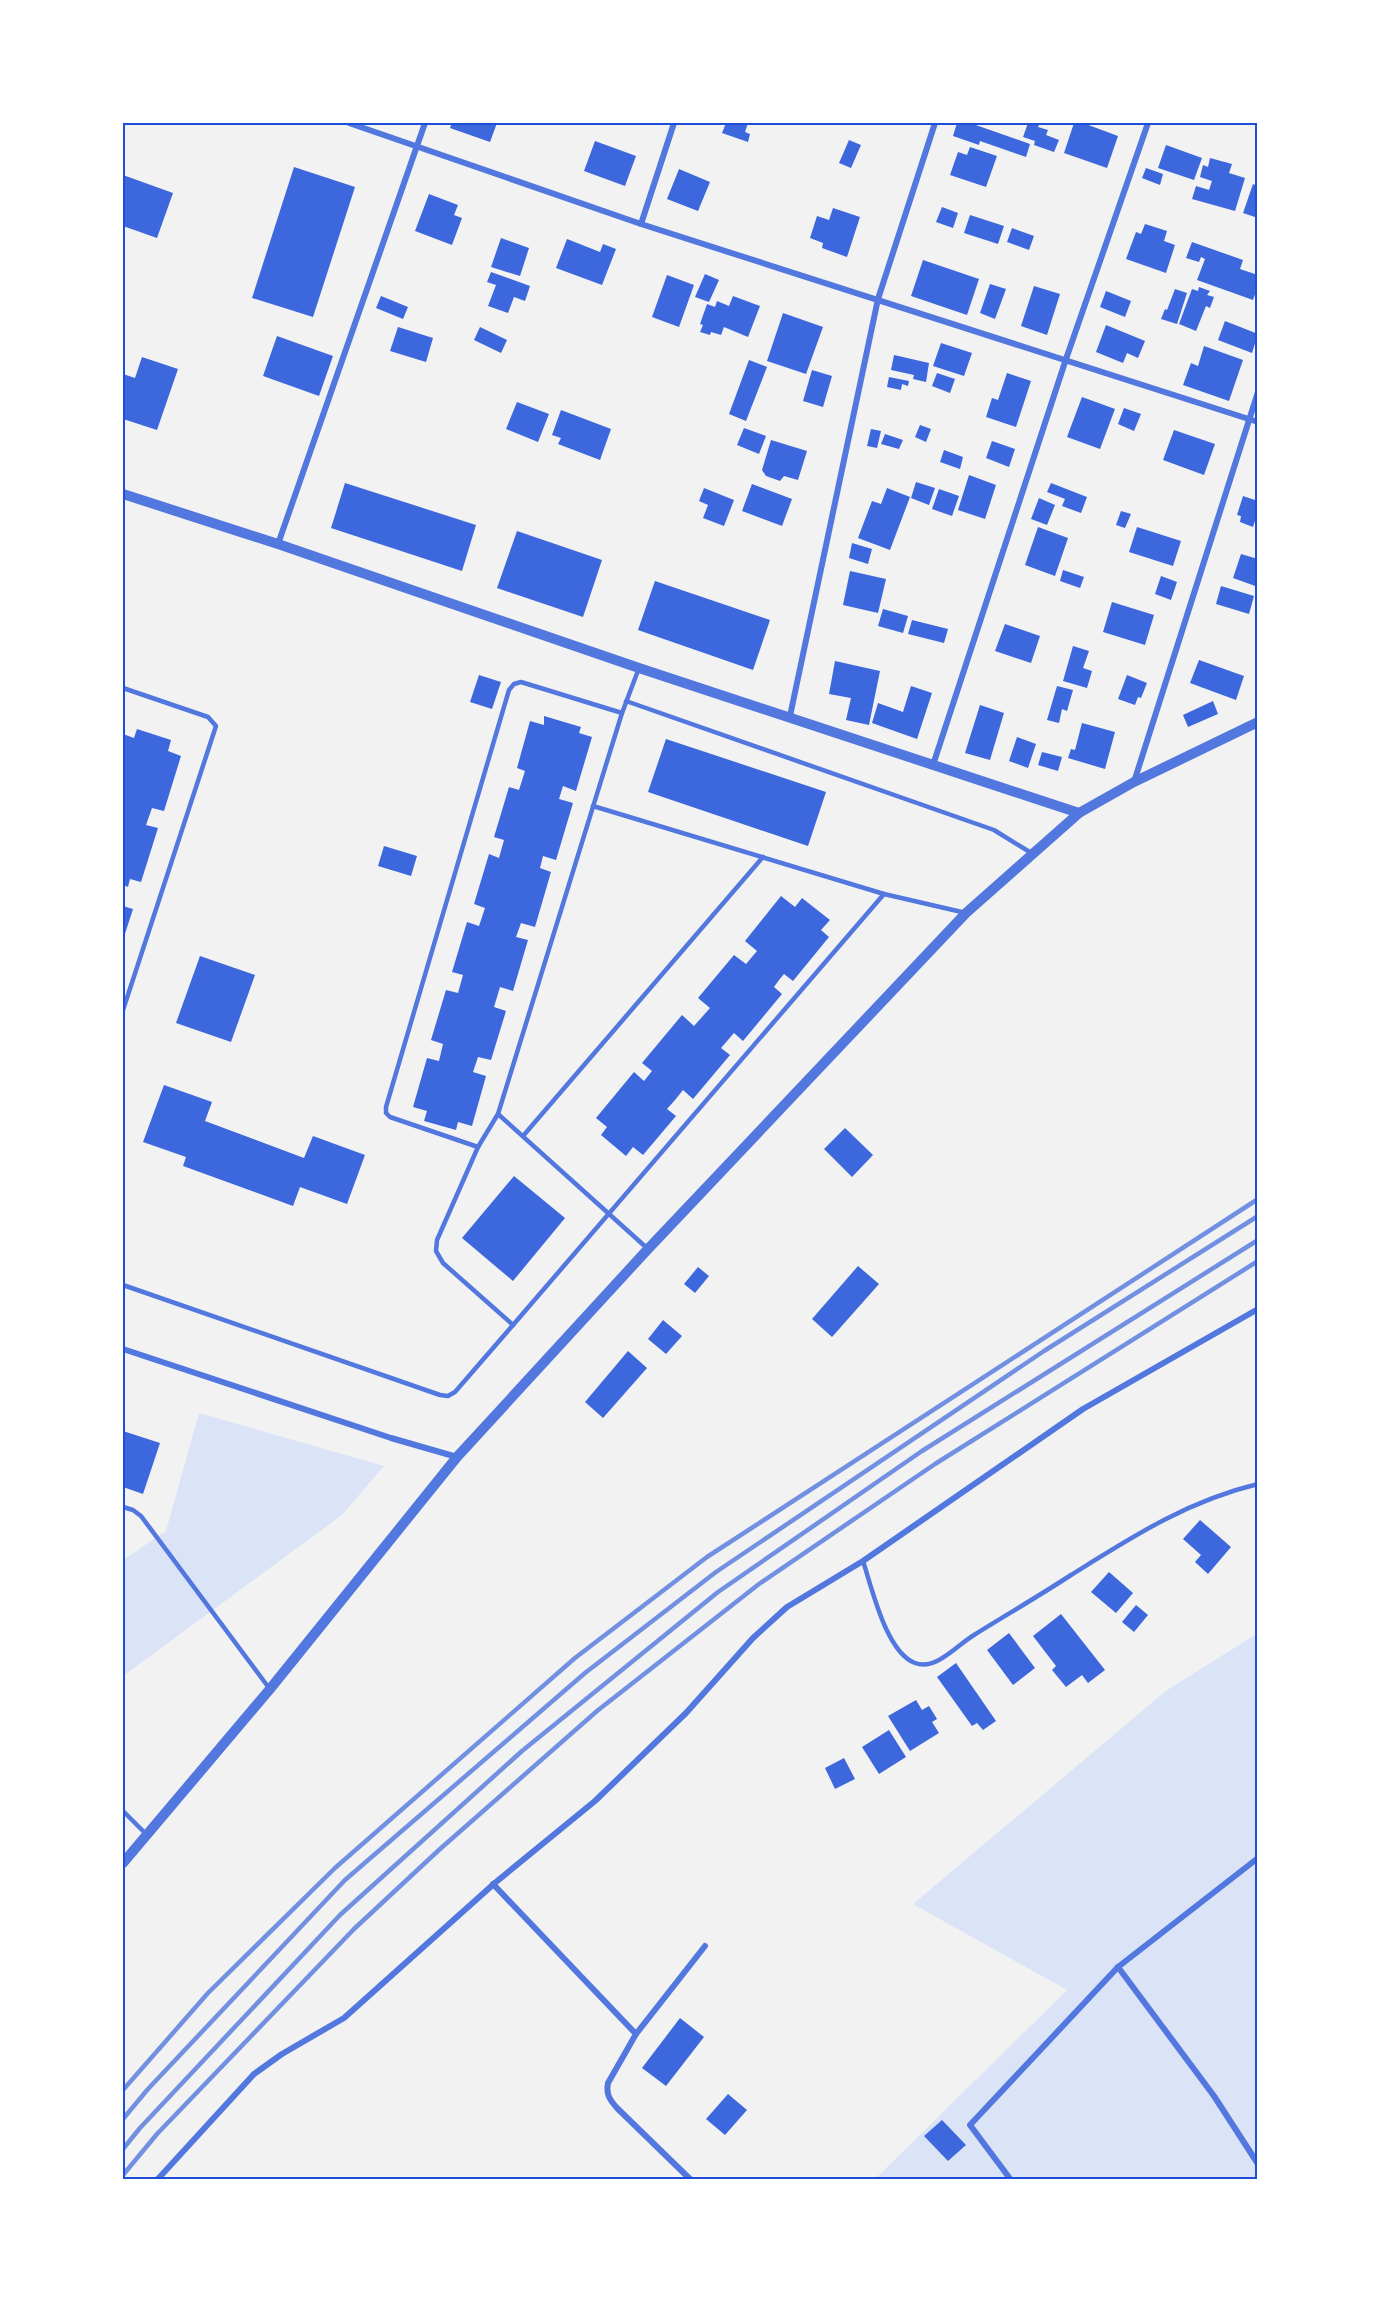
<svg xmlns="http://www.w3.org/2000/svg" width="1381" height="2303" viewBox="0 0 1381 2303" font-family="'IBM Plex Sans',sans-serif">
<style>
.green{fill:#dbe4f7}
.building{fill:#3d67dc}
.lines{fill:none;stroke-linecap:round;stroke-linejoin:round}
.service{stroke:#5277de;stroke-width:4.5}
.minor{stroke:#5277de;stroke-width:6}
.tertiary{stroke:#5277de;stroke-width:10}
.rail{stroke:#7290e2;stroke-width:4.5}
.neatline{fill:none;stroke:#1d4ed8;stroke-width:2}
</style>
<rect width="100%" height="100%" fill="#f2f2f2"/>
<g class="green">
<polygon points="199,1413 384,1466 342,1515 123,1676 123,1560 166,1531"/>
<polygon points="1258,1633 1258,2180 874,2180 1067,1990 913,1904 1167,1690"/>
</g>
<g class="building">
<polygon points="452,123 497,123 490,142 450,128"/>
<polygon points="726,123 748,123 745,132 750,134 748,142 722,133"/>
<polygon points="957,123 970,123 1030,144 1026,157 980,141 979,145 953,136"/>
<polygon points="1028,123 1040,123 1038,127 1048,130 1046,135 1059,140 1054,152 1034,145 1035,141 1023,137"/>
<polygon points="1074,123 1083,123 1118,136 1107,168 1064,153"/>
<polygon points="849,140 861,145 851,168 839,163"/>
<polygon points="595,141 636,156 625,186 584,171"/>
<polygon points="1166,145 1202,158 1194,180 1158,168"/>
<polygon points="970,147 997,156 986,187 950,175 958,152 967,155"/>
<polygon points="1210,158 1232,164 1229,173 1245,178 1235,211 1192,199 1196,186 1209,190 1212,181 1200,177 1203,165 1208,167"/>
<polygon points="294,167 355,187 313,317 252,298"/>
<polygon points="1146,168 1163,174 1160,185 1142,178"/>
<polygon points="679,169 710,182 698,211 667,199"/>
<polygon points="123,175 173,193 157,238 123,226"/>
<polygon points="1253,184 1258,186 1258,218 1243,213"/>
<polygon points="429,194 458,205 454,215 462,218 452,245 415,231"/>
<polygon points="942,207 958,213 953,228 936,222"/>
<polygon points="833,208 860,217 847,257 822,248 823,243 810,238 817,216 829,220"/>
<polygon points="970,215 1004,226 998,244 964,233"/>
<polygon points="1145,224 1167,231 1164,241 1175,245 1166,273 1126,259 1136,232 1141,234"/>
<polygon points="1012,228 1034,236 1029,250 1007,242"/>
<polygon points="501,238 529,248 520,276 491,267"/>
<polygon points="567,239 600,252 603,244 616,249 602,285 556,268"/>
<polygon points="1192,242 1243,260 1240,269 1258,275 1258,286 1253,300 1197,280 1205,259 1201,257 1199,262 1186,258"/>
<polygon points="923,260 979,279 967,315 911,296"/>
<polygon points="491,272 530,286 525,301 514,297 508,313 488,306 496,285 487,282"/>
<polygon points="705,274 719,280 709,302 695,297"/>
<polygon points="667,275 694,285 679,327 652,317"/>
<polygon points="990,284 1006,289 995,319 980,313"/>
<polygon points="1034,286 1060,294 1047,335 1021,326"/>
<polygon points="1199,287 1210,291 1207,295 1214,297 1210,308 1206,306 1196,331 1179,324 1192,289 1198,291"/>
<polygon points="1175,289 1187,293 1177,324 1161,319 1165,309 1167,310"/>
<polygon points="1106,291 1131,301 1125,317 1100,307"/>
<polygon points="381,296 408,307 403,319 376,308"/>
<polygon points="733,296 760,306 748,337 724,327 721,335 711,332 710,335 700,332 703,325 700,324 707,304 715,307 717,301 729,306"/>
<polygon points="783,313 823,327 806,374 767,361"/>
<polygon points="1225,321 1258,334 1252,353 1218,340"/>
<polygon points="1106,325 1145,341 1138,358 1127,353 1123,363 1096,352"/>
<polygon points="398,327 433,338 426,362 390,351"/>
<polygon points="480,327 507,340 501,353 474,340"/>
<polygon points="277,336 333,356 319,396 263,376"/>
<polygon points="941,343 972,353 964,376 933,366"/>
<polygon points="1204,346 1243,360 1229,401 1183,385 1191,363 1198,366"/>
<polygon points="894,355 929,363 926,382 913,379 914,375 891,370"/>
<polygon points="142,357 178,369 157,430 123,419 123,374 135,378"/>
<polygon points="749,360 767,367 746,421 729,414"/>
<polygon points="812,370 832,376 823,407 803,401"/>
<polygon points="937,373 955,379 950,393 932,386"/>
<polygon points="1007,373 1031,381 1016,427 986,417 992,398 998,400"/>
<polygon points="889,377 909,381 908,386 902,384 901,390 887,387"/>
<polygon points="1082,397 1115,409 1100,449 1067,437"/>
<polygon points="517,402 549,414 538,442 506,429"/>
<polygon points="1124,408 1141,414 1134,431 1118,424"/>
<polygon points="561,410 611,429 600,460 558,444 561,438 552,435"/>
<polygon points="920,425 931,429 926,442 915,437"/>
<polygon points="744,428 766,436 759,454 737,445"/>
<polygon points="871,429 881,431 877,448 867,446"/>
<polygon points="1174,430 1215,444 1204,475 1163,460"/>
<polygon points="885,434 903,440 899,449 881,444"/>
<polygon points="771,440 807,451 798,480 784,476 780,481 766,476 762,470"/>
<polygon points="992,441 1015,449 1009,467 986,458"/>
<polygon points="944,450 963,457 960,469 940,462"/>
<polygon points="969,475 996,485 985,519 958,510"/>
<polygon points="916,482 935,488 929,505 911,498"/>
<polygon points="345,483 476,525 462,571 331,528"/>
<polygon points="1051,483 1087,497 1081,513 1062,506 1065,499 1047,492"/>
<polygon points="752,484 792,499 782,526 742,511"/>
<polygon points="704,488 734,500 724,526 703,518 708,505 699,501"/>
<polygon points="887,488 910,497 890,550 858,538 872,501 881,504"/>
<polygon points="939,489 959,496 952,516 932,509"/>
<polygon points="1243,496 1258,501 1258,512 1253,527 1240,522 1241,516 1237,515"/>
<polygon points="1039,498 1055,505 1047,525 1031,519"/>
<polygon points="1121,511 1131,514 1125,528 1116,525"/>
<polygon points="1038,527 1068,538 1055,576 1025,565"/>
<polygon points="1137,527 1181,541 1173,566 1129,552"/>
<polygon points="517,531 602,560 583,617 497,588"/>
<polygon points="852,543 872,549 868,564 849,558"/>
<polygon points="1241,554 1258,559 1258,587 1233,578"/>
<polygon points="1063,570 1084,577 1080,588 1060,581"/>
<polygon points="850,571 886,579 878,613 843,605"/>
<polygon points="1161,576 1177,582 1171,600 1155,594"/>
<polygon points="655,581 770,620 753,670 638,630"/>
<polygon points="1221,586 1254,596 1249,614 1216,604"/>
<polygon points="1112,602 1154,615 1145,645 1103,632"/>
<polygon points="883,609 908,616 903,633 878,626"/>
<polygon points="912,620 948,629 944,643 908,634"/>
<polygon points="1005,624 1040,636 1031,663 995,651"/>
<polygon points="1073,646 1089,651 1083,668 1092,671 1087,688 1063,681"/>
<polygon points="1199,660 1244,676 1236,700 1190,683"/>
<polygon points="835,661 880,671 869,725 846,720 851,698 829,694"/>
<polygon points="479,675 501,682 492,709 470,702"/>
<polygon points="1127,675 1147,683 1141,698 1138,697 1135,705 1118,699"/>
<polygon points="911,686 932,693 917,739 872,723 878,703 903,712"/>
<polygon points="1057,686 1073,690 1067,711 1062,709 1059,723 1047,720"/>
<polygon points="1213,701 1218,714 1188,727 1183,715"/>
<polygon points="980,705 1004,713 990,760 965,753"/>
<polygon points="544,716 581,727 579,733 592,737 576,791 563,786 559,799 573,803 556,860 543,856 540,868 551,872 535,927 521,923 516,937 528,940 513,991 500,987 494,1007 506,1011 491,1060 478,1057 473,1072 486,1076 472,1126 458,1122 456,1130 424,1121 427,1111 413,1107 427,1058 439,1061 443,1044 431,1040 446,990 458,993 463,975 452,972 467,922 479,926 485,908 474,904 489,854 499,858 504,840 494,837 509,787 519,790 525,771 517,768 530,721 544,725"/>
<polygon points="1082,723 1115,732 1105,769 1068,758 1071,749 1075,750"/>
<polygon points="137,729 171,740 168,751 181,756 164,811 152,808 146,825 158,828 141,882 130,879 128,887 123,885 123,734 134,738"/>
<polygon points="1017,737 1036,744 1028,768 1009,761"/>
<polygon points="666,739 826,792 808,846 648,792"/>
<polygon points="1042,752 1062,757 1058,771 1038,765"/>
<polygon points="384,846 417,856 411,876 378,866"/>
<polygon points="781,896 795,907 802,898 830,920 821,930 829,937 793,981 784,974 779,980 774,987 782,994 743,1041 734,1033 721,1048 730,1055 693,1099 683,1090 675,1100 667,1109 676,1116 643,1155 633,1147 626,1156 601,1135 607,1127 596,1118 634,1072 644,1081 652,1071 642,1063 682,1015 694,1026 710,1008 698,998 734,955 746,964 757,951 745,941"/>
<polygon points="123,906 133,909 123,940"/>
<polygon points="200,956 255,975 231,1042 176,1023"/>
<polygon points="164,1085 212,1102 205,1121 304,1158 313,1136 365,1155 347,1204 300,1187 293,1206 183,1166 186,1157 143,1142"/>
<polygon points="845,1128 873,1155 852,1177 824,1149"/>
<polygon points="514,1176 565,1218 513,1281 462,1238"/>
<polygon points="858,1266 879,1284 832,1337 812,1319"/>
<polygon points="698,1267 709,1276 695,1293 684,1284"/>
<polygon points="663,1320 682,1336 666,1354 648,1339"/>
<polygon points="628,1351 647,1368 603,1418 585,1402"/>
<polygon points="123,1431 160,1443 143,1494 123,1487"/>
<polygon points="1200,1520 1231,1547 1208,1574 1195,1562 1201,1555 1183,1539"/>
<polygon points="1109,1572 1133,1593 1116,1613 1091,1592"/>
<polygon points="1136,1605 1148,1615 1134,1632 1122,1622"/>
<polygon points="1061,1614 1105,1670 1088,1683 1082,1675 1066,1687 1052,1670 1056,1666 1033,1636"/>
<polygon points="1009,1633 1035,1668 1013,1685 987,1650"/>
<polygon points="956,1663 996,1721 983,1730 977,1723 972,1726 937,1677"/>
<polygon points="916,1700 922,1710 929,1706 937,1719 932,1722 939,1733 910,1751 888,1716"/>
<polygon points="889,1730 906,1757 879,1774 862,1747"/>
<polygon points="844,1758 855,1779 835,1789 825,1768"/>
<polygon points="680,2018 704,2037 666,2086 642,2068"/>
<polygon points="728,2094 747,2110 725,2135 706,2119"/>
<polygon points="942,2120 966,2145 948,2161 924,2136"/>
</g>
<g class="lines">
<g class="service">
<polyline points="639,668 622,713 498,1114 648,1249"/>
<polyline points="123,688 208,717 216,726 123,1010"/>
<polyline points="626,701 994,830 1033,854"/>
<polyline points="593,806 884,894 966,913"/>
<polyline points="498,1114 478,1147 390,1117 386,1113 386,1107 509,690 514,684 521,682 622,713"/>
<polyline points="523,1136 763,857"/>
<polyline points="478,1147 437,1240 436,1251 443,1263 513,1325"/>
<polyline points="123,1285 440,1395 448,1396 455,1392 513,1325 884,894"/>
<polyline points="123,1507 133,1510 141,1516 269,1688"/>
<path d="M863 1561C872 1588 886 1652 915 1663 936 1671 957 1645 974 1635 1006 1615 1039 1596 1071 1575 1132 1537 1187 1501 1258 1484"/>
<polyline points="123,1811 147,1835"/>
</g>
<g class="minor">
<polyline points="349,123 641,224 1258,422"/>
<polyline points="641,224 674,123"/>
<polyline points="278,544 425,123"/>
<polyline points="790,716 878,299 935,123"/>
<polyline points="933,765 1066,359 1148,123"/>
<path d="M1134 782C1176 652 1216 522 1258 392"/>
<polyline points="123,1349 391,1438 457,1457"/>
<polyline points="493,1884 636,2034"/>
<polyline points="1118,1967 1214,2096 1258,2164"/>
<polyline points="157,2180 254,2074 282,2054 344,2018 496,1882 595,1801 686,1713 753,1638 787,1607 863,1561 1083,1409 1258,1309"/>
<path d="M691 2180 617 2108C609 2099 606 2094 608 2083L636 2034 705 1946"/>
<polyline points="1011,2180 970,2125 1118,1967 1258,1858"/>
</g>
<g class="tertiary">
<polyline points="123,494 278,544 639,668 1079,813"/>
<polyline points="123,1863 270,1689 457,1457 648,1249 966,913 1079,813 1134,782 1258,722"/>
</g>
<g class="rail">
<polyline points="123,2090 208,1993 335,1868 575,1658 707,1557 1258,1199"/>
<polyline points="123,2119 148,2089 345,1880 585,1673 716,1572 1044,1351 1258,1216"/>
<polyline points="123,2149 140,2128 340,1915 522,1751 718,1592 922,1451 1258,1240"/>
<polyline points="123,2175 157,2134 354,1929 440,1849 597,1711 759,1584 935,1464 1258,1261"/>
</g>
</g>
<rect width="1381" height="2303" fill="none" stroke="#ffffff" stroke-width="249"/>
<rect x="124" y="124" width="1132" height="2054" class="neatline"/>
</svg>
